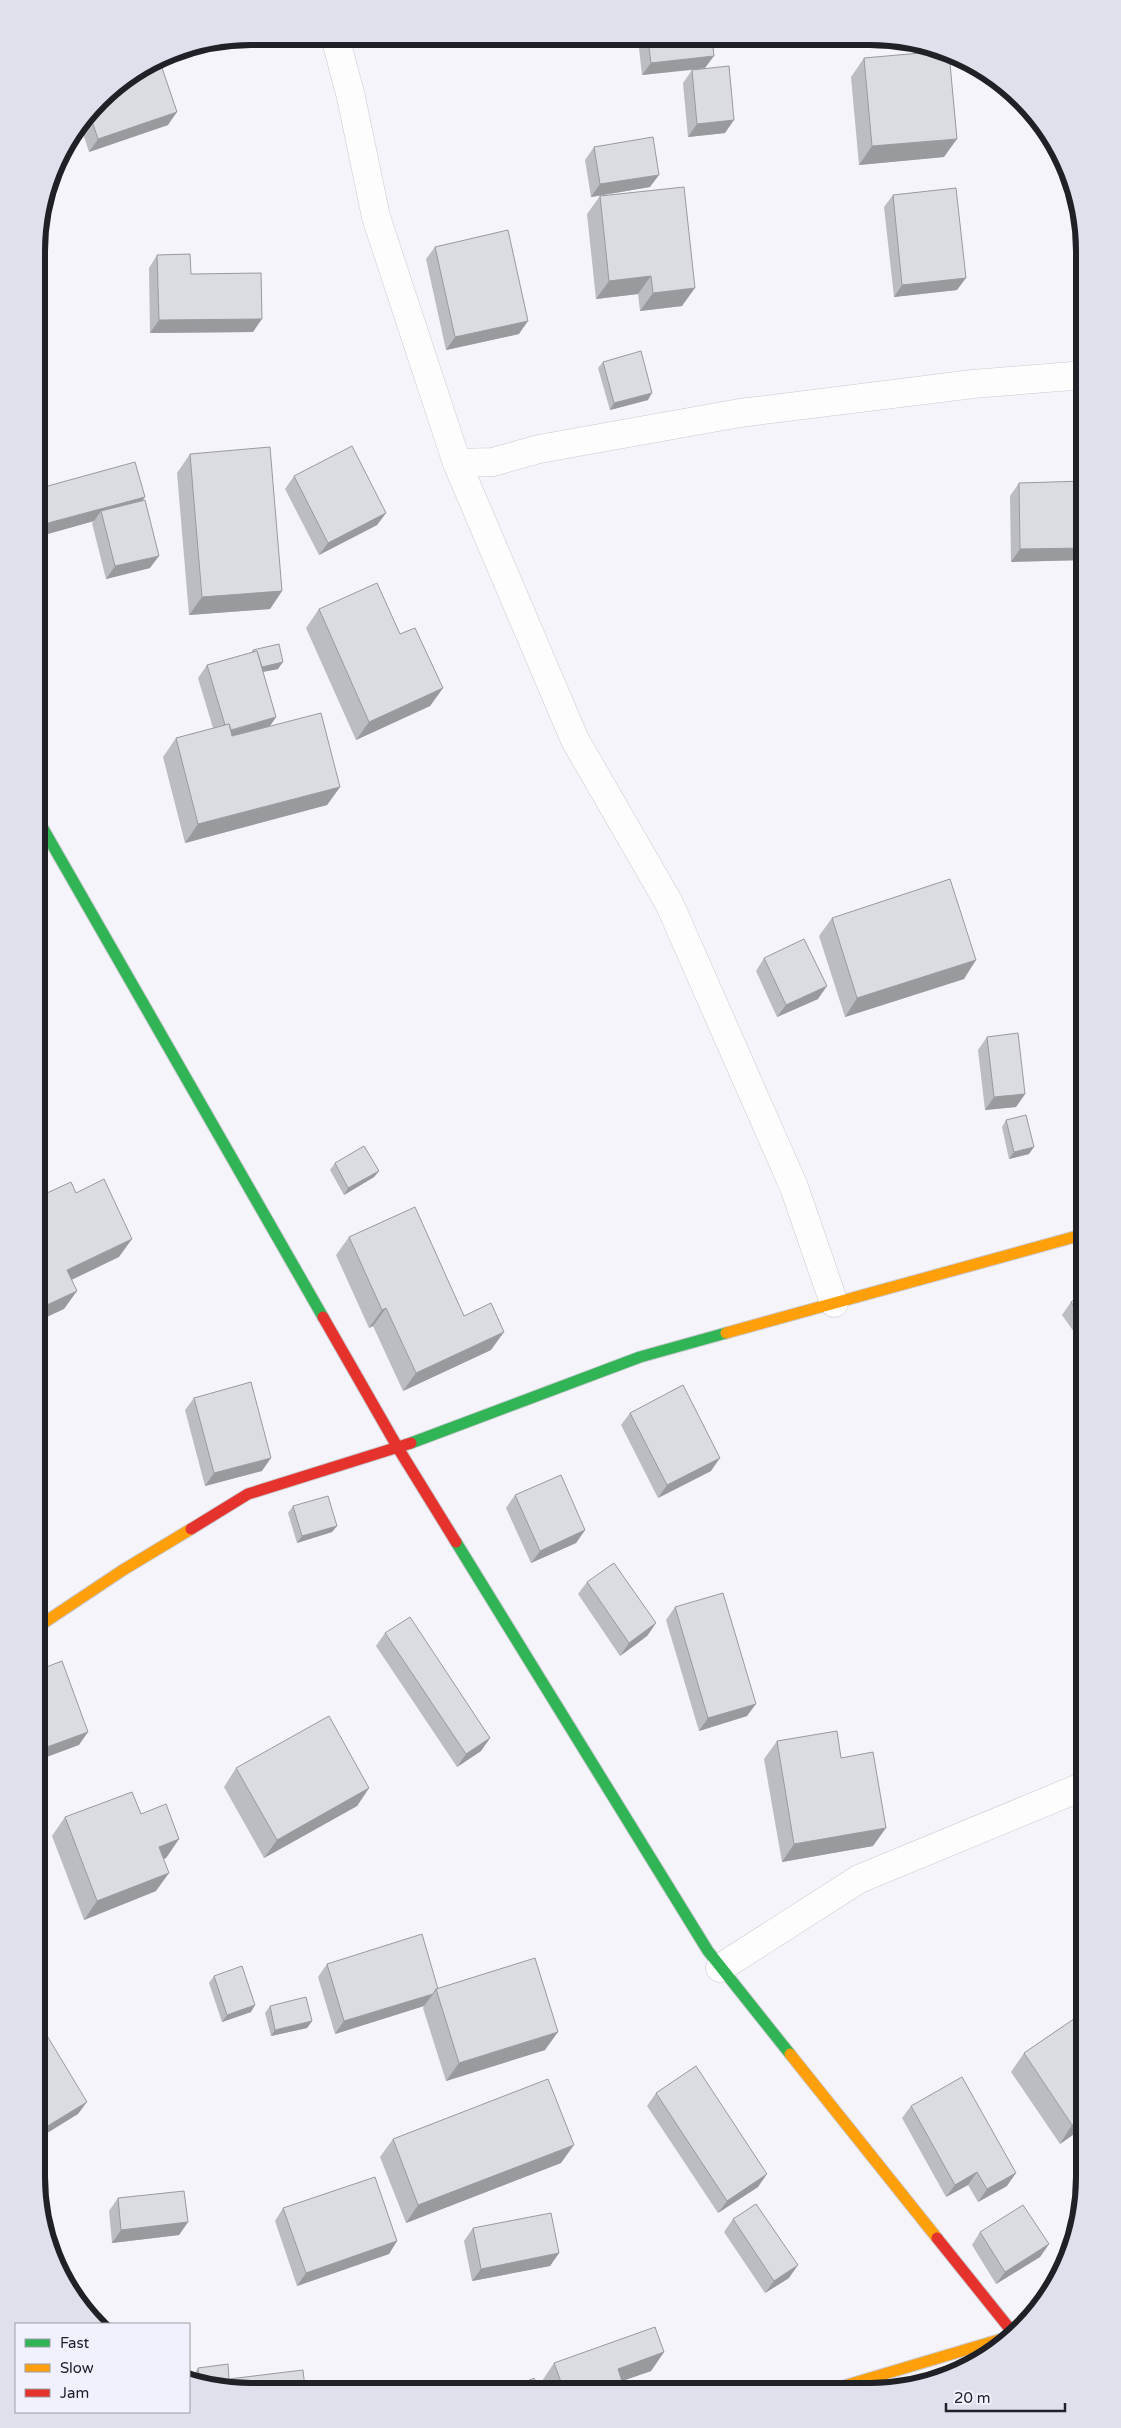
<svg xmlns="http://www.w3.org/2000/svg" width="1121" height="2428" viewBox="0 0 1121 2428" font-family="'Varela Round',sans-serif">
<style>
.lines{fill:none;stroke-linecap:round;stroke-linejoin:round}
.street-casing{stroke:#cacad0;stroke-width:29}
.fast-casing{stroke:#cacad0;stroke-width:13}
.slow-casing{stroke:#cacad0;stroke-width:13}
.jam-casing{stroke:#cacad0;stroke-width:13}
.street{stroke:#fdfdfe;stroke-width:28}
.fast{stroke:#30b455;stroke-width:11}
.slow{stroke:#ff9f0a;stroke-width:11}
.jam{stroke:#e5322d;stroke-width:11}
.wall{fill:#bbbdc2}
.shaded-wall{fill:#999a9e}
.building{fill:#dadce2;stroke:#999a9e}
.rim{fill:none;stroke:#202027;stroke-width:6}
</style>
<rect width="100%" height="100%" fill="#f4f4fa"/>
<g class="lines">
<defs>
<g id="street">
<polyline points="335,37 351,97 376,217 457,463 493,462 539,449 740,413 973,384 1085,375"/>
<polyline points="457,463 575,740 669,903 794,1187 834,1303"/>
<polyline points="720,1968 859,1879 1084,1786"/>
</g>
<g id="fast">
<polyline points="37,818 323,1317"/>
<polyline points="411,1443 640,1357 726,1333"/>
<polyline points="456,1542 708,1951 790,2054"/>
</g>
<g id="slow">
<polyline points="726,1333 1085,1234"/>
<polyline points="36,1628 123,1570 191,1529"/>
<polyline points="790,2054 937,2238"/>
<polyline points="827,2391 1012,2336"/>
</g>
<g id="jam">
<polyline points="323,1317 398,1448 456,1542"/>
<polyline points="191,1529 248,1494 411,1443"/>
<polyline points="937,2238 1014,2334"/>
</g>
</defs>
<use href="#street" class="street-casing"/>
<use href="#fast" class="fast-casing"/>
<use href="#slow" class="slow-casing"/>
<use href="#jam" class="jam-casing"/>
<use href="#street" class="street"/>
<use href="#fast" class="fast"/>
<use href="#slow" class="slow"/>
<use href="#jam" class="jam"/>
</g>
<g class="wall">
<polygon points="638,39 712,39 705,68 725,133 688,137 683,83 692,70 642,75"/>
<polygon points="864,58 944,157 859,165 851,77"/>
<polygon points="109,90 168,125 89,152 81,127"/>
<polygon points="594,147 650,187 591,197 585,160"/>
<polygon points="893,195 957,290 894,297 884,207"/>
<polygon points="600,196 682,306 640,311 638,294 596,299 587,214"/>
<polygon points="435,247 519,334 446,350 426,259"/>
<polygon points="157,255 253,332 150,333 149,268"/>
<polygon points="603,362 648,400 610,410 598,368"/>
<polygon points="190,454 282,591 270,609 189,615 177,473"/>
<polygon points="294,476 386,513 377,525 319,555 285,489"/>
<polygon points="1085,481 1085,560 1011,562 1010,496 1019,483"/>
<polygon points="37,489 142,500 150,568 106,579 92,523 94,521 37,537"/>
<polygon points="319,609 400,634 443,688 430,706 356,740 306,628"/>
<polygon points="253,650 278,669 263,672 276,717 270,726 340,787 327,805 185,843 163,757 176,738 213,728 198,678 207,665 252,652"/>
<polygon points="832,918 964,979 845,1017 819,936"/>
<polygon points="764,958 818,999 777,1017 756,971"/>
<polygon points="987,1037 1025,1094 1016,1107 985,1110 978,1050"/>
<polygon points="1006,1120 1029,1154 1009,1159 1002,1127"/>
<polygon points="335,1163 379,1171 374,1177 344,1195 330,1170"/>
<polygon points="349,1237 464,1316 491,1350 403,1391 373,1326 369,1328 336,1255"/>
<polygon points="1084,1292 1084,1346 1062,1315 1071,1302"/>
<polygon points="194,1398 262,1471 205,1486 185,1410"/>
<polygon points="630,1413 711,1471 658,1498 621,1425"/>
<polygon points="515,1495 585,1530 576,1543 531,1563 506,1508"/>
<polygon points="293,1506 337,1526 332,1532 297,1543 288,1513"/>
<polygon points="587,1582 656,1623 647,1636 620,1656 578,1594"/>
<polygon points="675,1607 747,1716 699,1731 666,1620"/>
<polygon points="385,1633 490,1738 481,1751 457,1767 376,1646"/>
<polygon points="777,1741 841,1758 873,1846 782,1862 764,1759"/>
<polygon points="236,1768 369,1788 357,1806 264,1858 224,1787"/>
<polygon points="141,1814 179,1839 166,1858 163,1859 156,1891 84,1920 52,1836 65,1817"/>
<polygon points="327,1964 438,1989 545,2050 446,2081 423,2008 424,2006 335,2034 318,1977"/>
<polygon points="214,1976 251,2012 222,2022 209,1983"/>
<polygon points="270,2006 312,2021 307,2028 271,2036 265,2013"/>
<polygon points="1084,2012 1084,2127 1060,2144 1011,2072 1024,2053"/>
<polygon points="656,2093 758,2187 718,2213 647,2106"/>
<polygon points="911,2106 1007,2186 978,2202 968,2185 946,2197 902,2118"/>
<polygon points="393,2139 561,2163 406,2223 380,2157"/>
<polygon points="118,2198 188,2222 179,2235 112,2243 109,2211"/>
<polygon points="283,2208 397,2241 389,2254 297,2286 275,2221"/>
<polygon points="733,2219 789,2278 765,2293 724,2232"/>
<polygon points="473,2228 559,2253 550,2266 472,2281 464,2241"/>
<polygon points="980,2232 1049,2244 1040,2257 996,2284 972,2245"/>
<polygon points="664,2352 651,2371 622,2381 625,2390 545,2390 542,2381 554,2363"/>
<polygon points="198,2368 210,2388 189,2381"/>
</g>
<g class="shaded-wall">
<polygon points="714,56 705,68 642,75 651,63"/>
<polygon points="177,112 168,125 89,152 98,139"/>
<polygon points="734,120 725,133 688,137 697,124"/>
<polygon points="957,139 944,157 859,165 872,146"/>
<polygon points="659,175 650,187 591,197 600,184"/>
<polygon points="651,276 638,294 596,299 609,281"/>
<polygon points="966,278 957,290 894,297 902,285"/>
<polygon points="695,288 682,306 640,311 653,293"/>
<polygon points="262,319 253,332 150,333 159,320"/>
<polygon points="528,321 519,334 446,350 455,337"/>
<polygon points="652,393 648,400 610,410 614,403"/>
<polygon points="145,497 136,510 101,511 94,521 37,537 37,526"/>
<polygon points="386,513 377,525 319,555 328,543"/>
<polygon points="1085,548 1085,560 1011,562 1020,549"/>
<polygon points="159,556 150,568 106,579 115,566"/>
<polygon points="282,591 270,609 189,615 202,597"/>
<polygon points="283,662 278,669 252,674 257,668"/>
<polygon points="443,688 430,706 356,740 369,722"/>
<polygon points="276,717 267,730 218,744 227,732"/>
<polygon points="340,787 327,805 185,843 198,824"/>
<polygon points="976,960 964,979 845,1017 857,998"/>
<polygon points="827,986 818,999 777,1017 786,1005"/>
<polygon points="1025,1094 1016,1107 985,1110 994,1097"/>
<polygon points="1034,1147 1029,1154 1009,1159 1014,1152"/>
<polygon points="379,1171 374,1177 344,1195 348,1188"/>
<polygon points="132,1239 119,1257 55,1288 67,1270"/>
<polygon points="77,1291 64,1309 36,1322 36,1310"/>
<polygon points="386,1308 373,1326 369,1328 382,1310"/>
<polygon points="504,1332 491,1350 403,1391 416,1373"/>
<polygon points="271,1458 262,1471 205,1486 214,1473"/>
<polygon points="720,1458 711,1471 658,1498 667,1485"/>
<polygon points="337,1526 332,1532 297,1543 302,1536"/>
<polygon points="585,1530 576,1543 531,1563 540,1551"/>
<polygon points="656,1623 647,1636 620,1656 629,1643"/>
<polygon points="756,1704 747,1716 699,1731 708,1718"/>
<polygon points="88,1732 79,1745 36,1761 36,1751"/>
<polygon points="490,1738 481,1751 457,1767 466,1754"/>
<polygon points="369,1788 357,1806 264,1858 277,1840"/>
<polygon points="886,1828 873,1846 782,1862 794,1844"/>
<polygon points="179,1839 166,1858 146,1866 159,1847"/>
<polygon points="169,1873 156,1891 84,1920 97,1901"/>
<polygon points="433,1994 424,2006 335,2034 344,2021"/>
<polygon points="255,2005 251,2012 222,2022 227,2015"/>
<polygon points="312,2021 307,2028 271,2036 275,2030"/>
<polygon points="558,2032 545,2050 446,2081 459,2063"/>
<polygon points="87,2102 78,2114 36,2140 36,2133"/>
<polygon points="1084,2117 1084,2127 1060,2144 1072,2125"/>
<polygon points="574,2145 561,2163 406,2223 418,2205"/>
<polygon points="977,2172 968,2185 946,2197 955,2185"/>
<polygon points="1016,2173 1007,2186 978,2202 987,2189"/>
<polygon points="767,2174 758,2187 718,2213 727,2201"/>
<polygon points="188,2222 179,2235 112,2243 121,2230"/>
<polygon points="397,2241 389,2254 297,2286 306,2273"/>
<polygon points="1049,2244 1040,2257 996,2284 1005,2272"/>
<polygon points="559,2253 550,2266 472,2281 481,2269"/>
<polygon points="798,2265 789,2278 765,2293 774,2281"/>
<polygon points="664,2352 651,2371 605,2387 618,2369"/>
</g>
<g class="building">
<polygon points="648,39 712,39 714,56 651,63"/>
<polygon points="943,51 949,53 957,139 872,146 864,58"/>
<polygon points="159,59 177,112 98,139 90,115 109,90"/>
<polygon points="729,66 734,120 697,124 692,70"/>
<polygon points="653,137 659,175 600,184 594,147"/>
<polygon points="684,187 695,288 653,293 651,276 609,281 600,196"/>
<polygon points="956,188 966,278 902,285 893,195"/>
<polygon points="508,230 528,321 455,337 435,247"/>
<polygon points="190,254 191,274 261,273 262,319 159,320 157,255"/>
<polygon points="641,351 652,393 614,403 603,362"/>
<polygon points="352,446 386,513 328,543 294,476"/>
<polygon points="270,447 282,591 202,597 190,454"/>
<polygon points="135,462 145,497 37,526 37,489"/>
<polygon points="1085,481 1085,548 1020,549 1019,483"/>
<polygon points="145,500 159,556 115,566 101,511"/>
<polygon points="377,583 400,634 415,628 443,688 369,722 319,609"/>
<polygon points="279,644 283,662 262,667 257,651 253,652 253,650"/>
<polygon points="257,651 276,717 231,730 229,724 225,725 207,665"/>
<polygon points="321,713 340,787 198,824 176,738 229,724 232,736"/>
<polygon points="950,879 976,960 857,998 832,918"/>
<polygon points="804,939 827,986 786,1005 764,958"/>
<polygon points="1018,1033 1025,1094 994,1097 987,1037"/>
<polygon points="1026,1115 1034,1147 1014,1152 1006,1120"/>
<polygon points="364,1146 379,1171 348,1188 335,1163"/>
<polygon points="104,1179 132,1239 67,1270 77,1291 36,1310 36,1198 71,1182 76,1193"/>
<polygon points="415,1207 464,1316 491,1303 504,1332 416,1373 386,1308 382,1310 349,1237"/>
<polygon points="1084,1292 1084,1321 1071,1302"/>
<polygon points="251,1382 271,1458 214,1473 194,1398"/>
<polygon points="683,1385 720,1458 667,1485 630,1413"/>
<polygon points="561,1475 585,1530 540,1551 515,1495"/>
<polygon points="328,1496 337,1526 302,1536 293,1506"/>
<polygon points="614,1563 656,1623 629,1643 587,1582"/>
<polygon points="723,1593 756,1704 708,1718 675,1607"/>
<polygon points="410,1617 490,1738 466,1754 385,1633"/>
<polygon points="62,1661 88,1732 36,1751 36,1671"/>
<polygon points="329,1716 369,1788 277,1840 236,1768"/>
<polygon points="837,1731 841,1758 873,1752 886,1828 794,1844 777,1741"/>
<polygon points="132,1792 141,1814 166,1804 179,1839 159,1847 169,1873 97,1901 65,1817"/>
<polygon points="422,1934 438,1989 436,1989 433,1994 344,2021 327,1964"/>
<polygon points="535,1958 558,2032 459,2063 436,1989"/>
<polygon points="242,1966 255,2005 227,2015 214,1976"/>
<polygon points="306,1997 312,2021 275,2030 270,2006"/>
<polygon points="1084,2012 1084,2117 1072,2125 1024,2053"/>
<polygon points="43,2029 87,2102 36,2133 36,2033"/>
<polygon points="696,2066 767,2174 727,2201 656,2093"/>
<polygon points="962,2077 1016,2173 987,2189 977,2172 955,2185 911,2106"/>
<polygon points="548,2079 574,2145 418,2205 393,2139"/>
<polygon points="375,2177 397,2241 306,2273 283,2208"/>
<polygon points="184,2191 188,2222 121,2230 118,2198"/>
<polygon points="756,2204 798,2265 774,2281 733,2219"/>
<polygon points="1023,2205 1049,2244 1005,2272 980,2232"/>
<polygon points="551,2213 559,2253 481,2269 473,2228"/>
<polygon points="655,2327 664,2352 618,2369 625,2390 564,2390 554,2363"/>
<polygon points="228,2364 229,2379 303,2370 305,2388 210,2388 200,2384 198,2368"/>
<polygon points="534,2378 540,2390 508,2390"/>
</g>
<path d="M0 0H1121V2428H0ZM251 45H870A206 206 0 0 1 1076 251V2177A206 206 0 0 1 870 2383H251A206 206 0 0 1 45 2177V251A206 206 0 0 1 251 45Z" fill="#e0e0ec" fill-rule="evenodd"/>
<path class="rim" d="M251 45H870A206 206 0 0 1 1076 251V2177A206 206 0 0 1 870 2383H251A206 206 0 0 1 45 2177V251A206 206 0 0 1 251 45Z"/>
<rect x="15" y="2323" width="175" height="90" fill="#f1f1fd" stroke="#9d9da7"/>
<rect x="25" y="2339" width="25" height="8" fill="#30b455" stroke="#9d9da7"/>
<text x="60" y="2348" font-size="15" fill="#202027">Fast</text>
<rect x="25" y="2364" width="25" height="8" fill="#ff9f0a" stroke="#9d9da7"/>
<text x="60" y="2373" font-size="15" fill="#202027">Slow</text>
<rect x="25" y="2389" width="25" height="8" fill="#e5322d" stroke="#9d9da7"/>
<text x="60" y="2398" font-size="15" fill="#202027">Jam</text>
<path d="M946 2403v8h119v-8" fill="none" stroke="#202027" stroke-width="2.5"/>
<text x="954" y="2403" font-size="15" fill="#202027" stroke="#f1f1fd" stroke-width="4" paint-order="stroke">20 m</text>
</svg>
